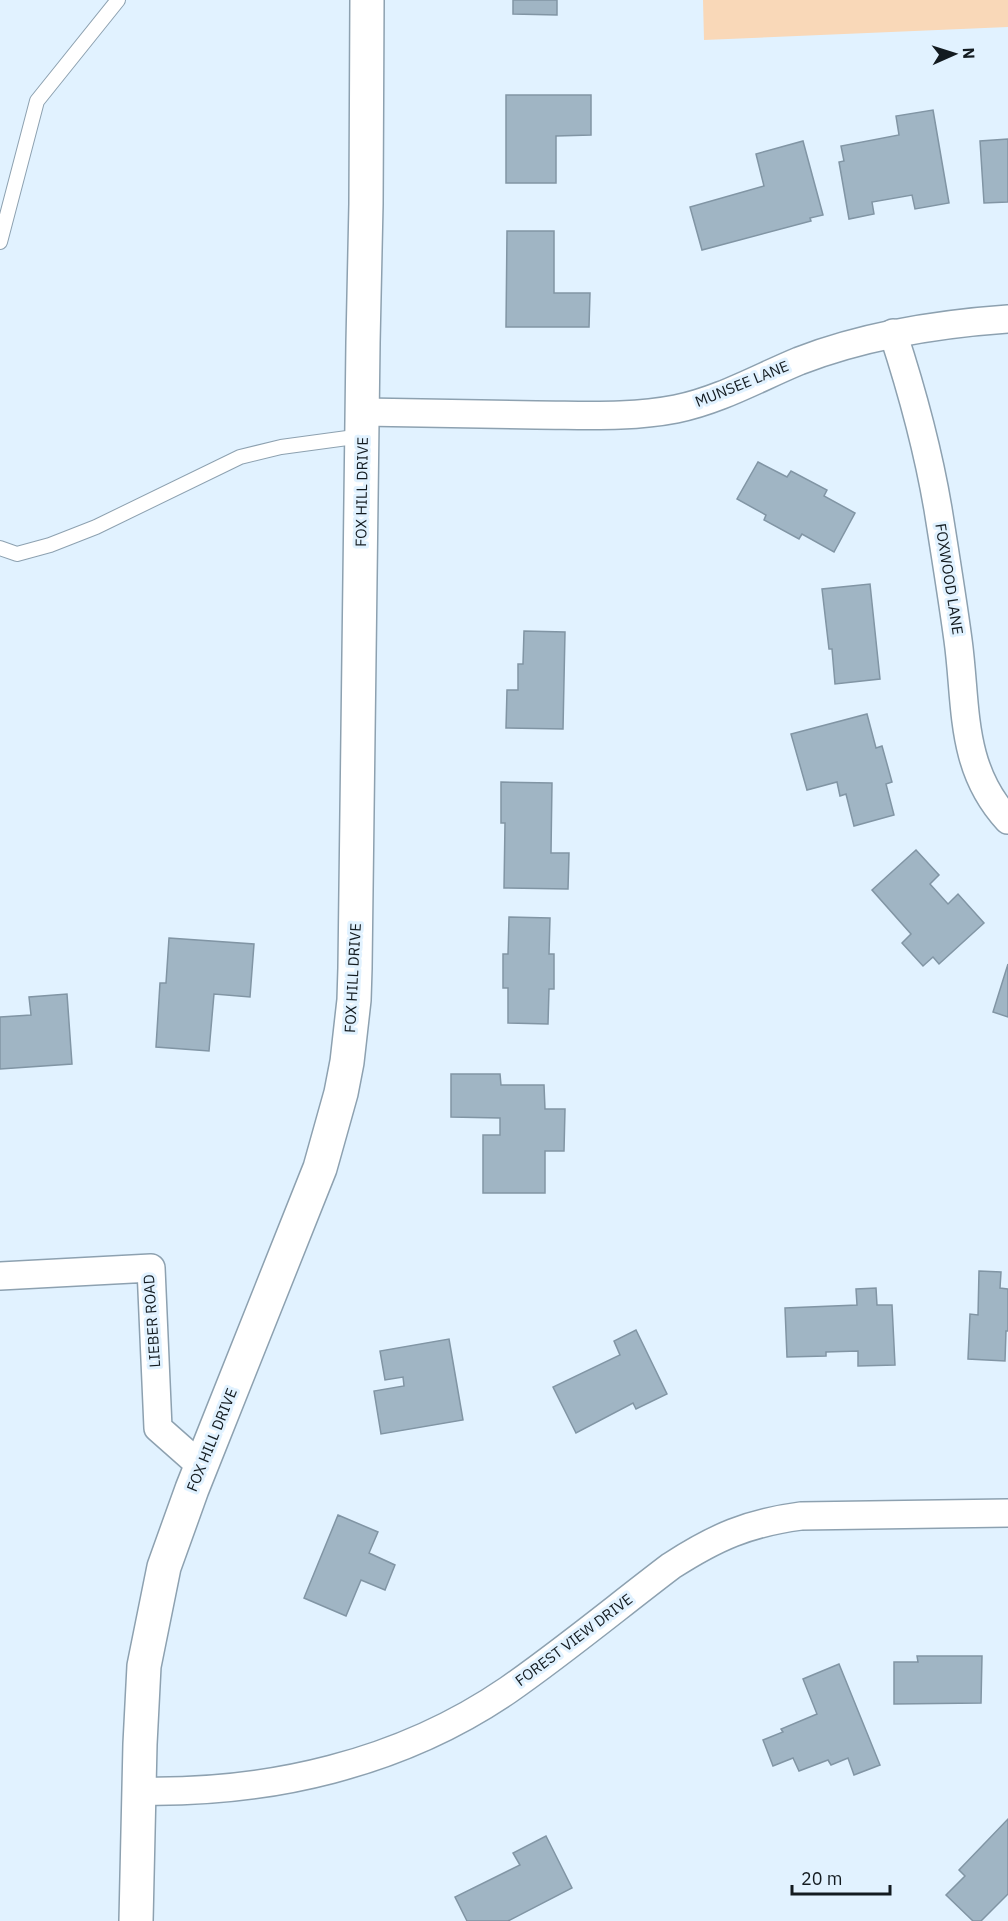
<svg xmlns="http://www.w3.org/2000/svg" width="1008" height="1921" viewBox="0 0 1008 1921" font-family="'IBM Plex Sans',sans-serif">
<style>
.green{fill:#f9d8b8}
.building{fill:#a0b5c4;stroke:#8195a4;stroke-width:1.5}
.lines{fill:none;stroke-linecap:round;stroke-linejoin:round}
.service-casing{stroke:#8da1b0;stroke-width:16}
.minor-casing{stroke:#8da1b0;stroke-width:30}
.tertiary-casing{stroke:#8da1b0;stroke-width:36}
.service{stroke:#fff;stroke-width:14}
.minor{stroke:#fff;stroke-width:27}
.tertiary{stroke:#fff;stroke-width:33}
.labels{text-anchor:middle;stroke-width:6;stroke-linejoin:round;paint-order:stroke}
.street-label{font-size:15px;fill:#131b20;stroke:#e1f2ff}
</style>
<rect width="100%" height="100%" fill="#e1f2ff"/>
<polygon class="green" points="703,0 1008,0 1008,27 704,40"/>
<g class="building">
<polygon points="513,0 557,0 557,15 513,14"/>
<polygon points="506,95 591,95 591,135 556,136 556,183 506,183"/>
<polygon points="933,110 949,203 915,209 912,195 872,202 874,214 849,219 839,162 844,161 841,146 899,135 896,116"/>
<polygon points="1008,139 1008,202 984,203 980,141"/>
<polygon points="803,141 823,215 810,218 811,221 702,250 690,207 764,186 756,154"/>
<polygon points="507,231 554,231 554,293 590,293 589,327 506,327"/>
<polygon points="758,462 787,477 791,471 827,490 824,496 855,513 834,552 802,534 799,539 764,520 766,515 737,499"/>
<polygon points="870,584 880,679 835,684 832,649 829,649 822,589"/>
<polygon points="524,631 565,632 563,729 506,728 507,690 518,690 518,664 523,664"/>
<polygon points="867,714 876,748 882,746 892,782 886,784 894,815 854,826 846,794 840,796 837,782 807,790 791,734"/>
<polygon points="501,782 552,783 551,853 569,853 568,889 504,888 505,823 501,823"/>
<polygon points="916,850 939,875 930,884 948,904 958,894 984,923 939,964 933,957 923,966 902,943 911,934 872,890"/>
<polygon points="509,917 550,918 549,954 554,954 554,989 549,989 548,1024 508,1023 508,988 503,988 503,954 508,954"/>
<polygon points="169,938 254,944 250,997 214,994 209,1051 156,1047 160,983 166,983"/>
<polygon points="1008,964 1008,1017 993,1012"/>
<polygon points="67,994 72,1064 0,1069 0,1017 31,1015 29,997"/>
<polygon points="451,1074 500,1074 501,1085 544,1085 545,1109 565,1109 564,1151 545,1151 545,1193 483,1193 483,1135 500,1135 500,1118 451,1117"/>
<polygon points="979,1271 1001,1272 1000,1288 1008,1289 1008,1331 1006,1331 1005,1361 968,1359 970,1314 978,1315"/>
<polygon points="876,1288 877,1305 892,1305 895,1365 858,1366 858,1351 826,1352 826,1356 787,1357 785,1308 857,1305 856,1289"/>
<polygon points="636,1330 667,1394 636,1409 633,1403 576,1433 553,1387 620,1355 614,1341"/>
<polygon points="449,1339 463,1420 381,1434 374,1391 404,1386 403,1377 385,1380 380,1351"/>
<polygon points="338,1515 378,1532 369,1553 395,1565 385,1590 361,1580 346,1616 304,1598"/>
<polygon points="917,1656 982,1656 981,1703 894,1704 894,1662 918,1662"/>
<polygon points="839,1664 880,1765 854,1775 848,1758 831,1765 828,1760 799,1771 793,1758 773,1766 763,1740 783,1732 781,1729 817,1714 803,1679"/>
<polygon points="1008,1819 1008,1894 981,1921 973,1921 946,1895 965,1876 959,1870"/>
<polygon points="546,1836 572,1888 508,1921 467,1921 455,1897 520,1865 513,1853"/>
</g>
<g class="lines">
<defs>
<g id="service">
<polyline points="0,242 37,101 118,0"/>
<polyline points="0,548 17,554 50,545 96,527 240,457 281,447 362,436"/>
</g>
<g id="minor">
<path d="M893 333C912 391 928 450 938 509 945 553 952 596 958 640 967 705 959 767 1008 820"/>
<path d="M363 412C420 413 478 414 536 415 583 415 630 418 676 409 720 400 758 378 799 361 866 335 937 324 1008 319"/>
<polyline points="0,1276 151,1268 158,1428 201,1466"/>
<path d="M139 1791C268 1794 400 1764 508 1690 564 1651 617 1607 671 1566 716 1537 748 1523 801 1516L1008 1513"/>
</g>
<polyline id="tertiary" points="136,1921 140,1744 144,1666 164,1567 192,1489 320,1168 341,1093 347,1062 354,1000 355,968 363,343 366,204 367,0"/>
</defs>
<use href="#service" class="service-casing"/>
<use href="#minor" class="minor-casing"/>
<use href="#tertiary" class="tertiary-casing"/>
<use href="#service" class="service"/>
<use href="#minor" class="minor"/>
<use href="#tertiary" class="tertiary"/>
</g>
<g class="labels">
<g class="street-label">
<text transform="translate(742 384) rotate(-22)" y="5">MUNSEE LANE</text>
<text transform="translate(362 492) rotate(-89)" y="5">FOX HILL DRIVE</text>
<text transform="translate(949 579) rotate(81)" y="5">FOXWOOD LANE</text>
<text transform="translate(353 978) rotate(-87)" y="5">FOX HILL DRIVE</text>
<text transform="translate(152 1321) rotate(-94)" y="5">LIEBER ROAD</text>
<text transform="translate(212 1440) rotate(-68)" y="5">FOX HILL DRIVE</text>
<text transform="translate(574 1640) rotate(-37)" y="5">FOREST VIEW DRIVE</text>
</g>
</g>
<g transform="translate(954 54) rotate(87)" stroke="#e1f2ff" stroke-width="4.5" paint-order="stroke">
<path d="M0-4.5L10 22L0 15L-10 22Z" fill="#131b20"/>
<text y="-9" font-size="16" font-weight="bold" text-anchor="middle" fill="#131b20">N</text>
</g>
<path d="M792 1885v9h98v-9" fill="none" stroke="#131b20" stroke-width="3"/>
<text x="801" y="1885" font-size="18" fill="#131b20" stroke="#e1f2ff" stroke-width="4.5" paint-order="stroke">20 m</text>
</svg>
